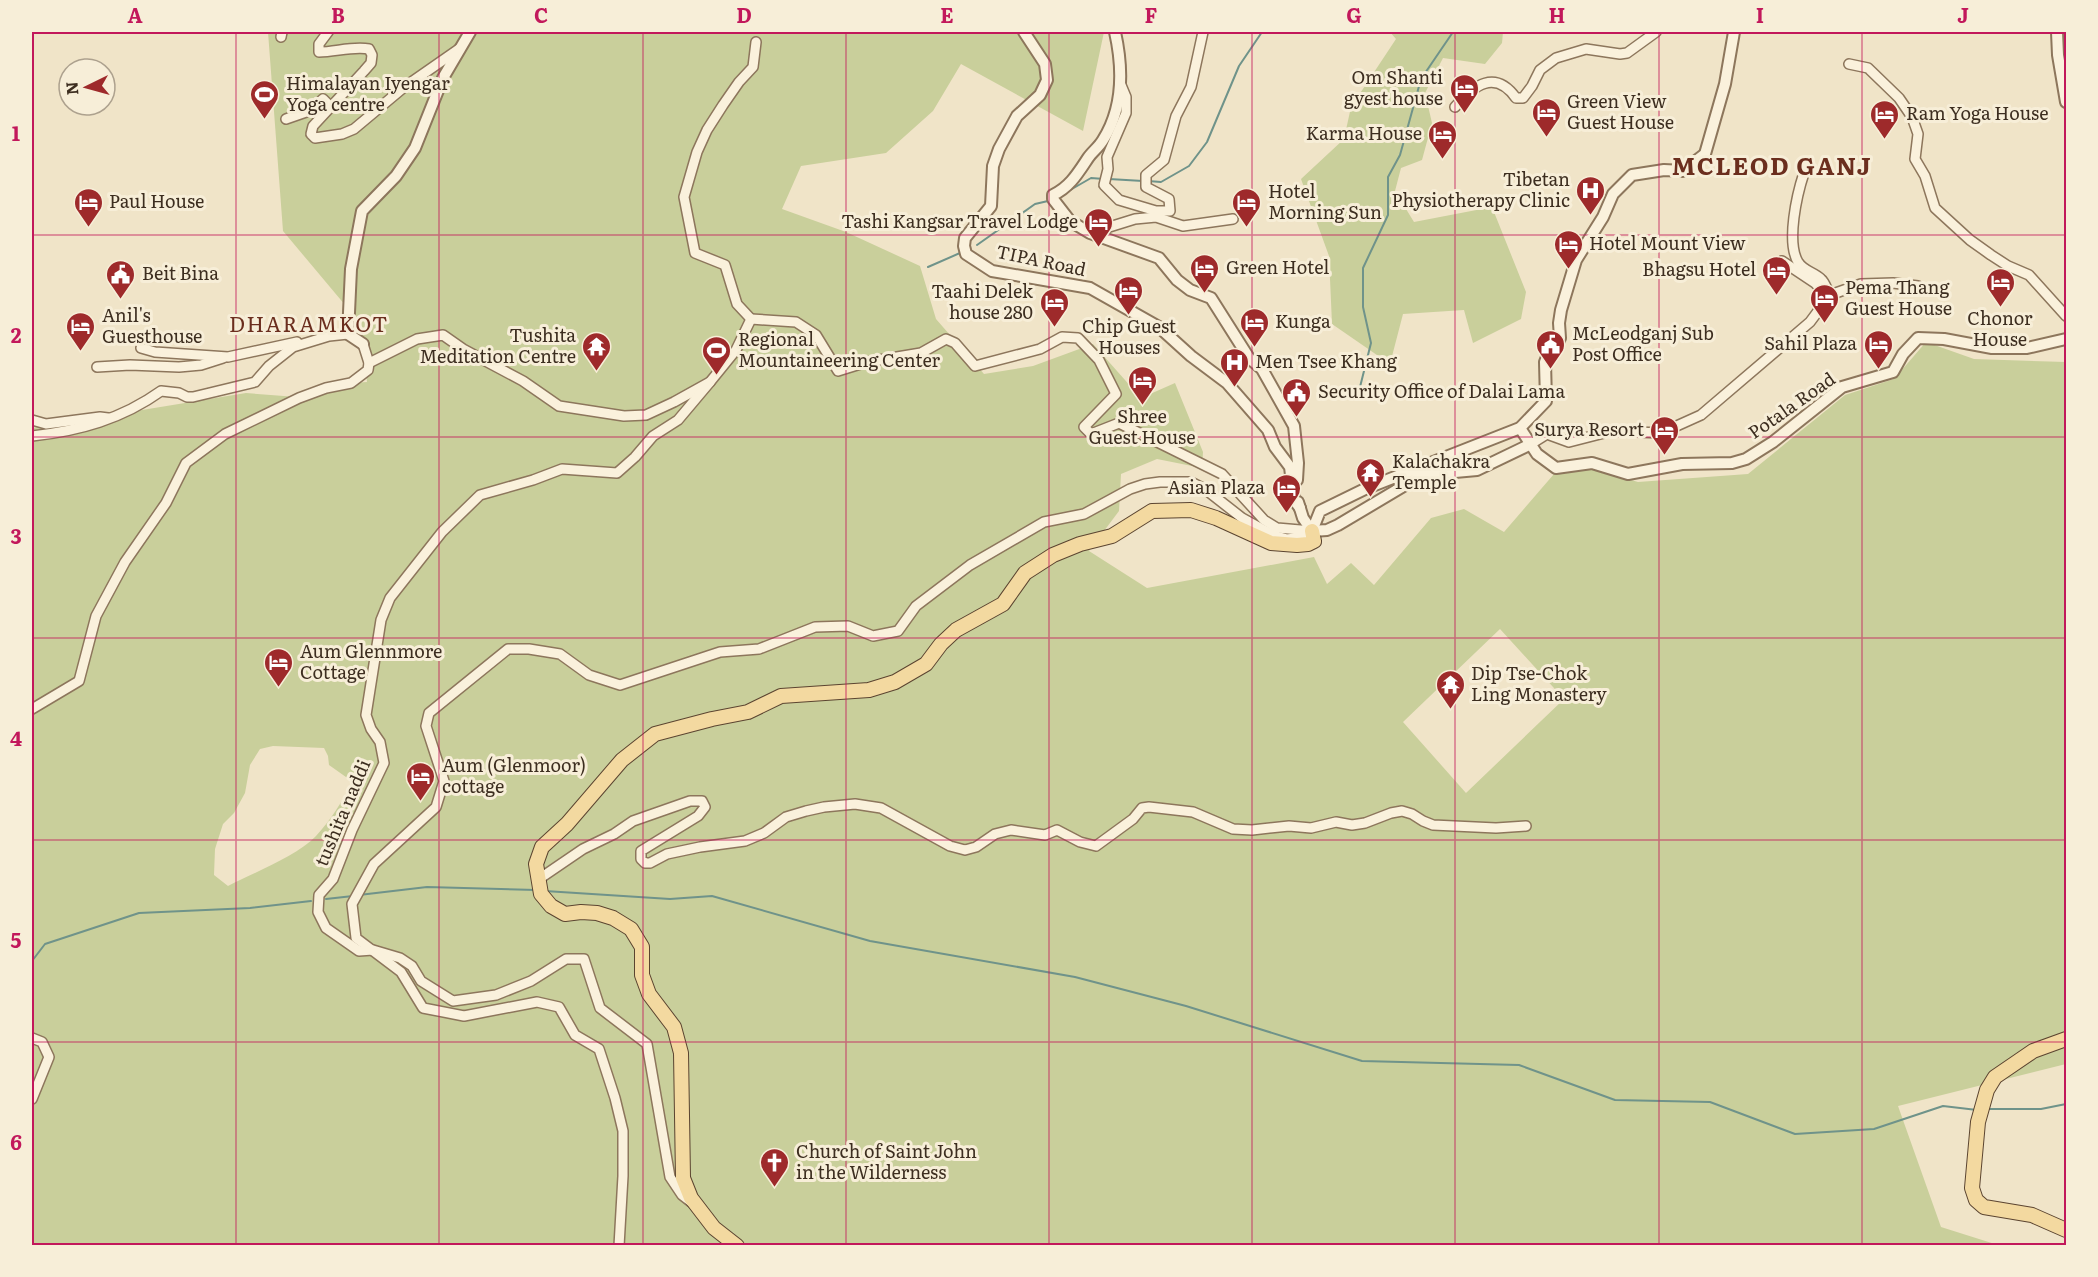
<svg xmlns="http://www.w3.org/2000/svg" width="2098" height="1277" viewBox="0 0 2098 1277" font-family="Literata,serif">
<style>
.green{fill:#c9cf9b;fill-rule:evenodd}
.lines{fill:none;stroke-linecap:round;stroke-linejoin:round}
.stream{stroke:#6f938a;stroke-width:2}
.minor-casing{stroke:#8d765c;stroke-width:12}
.tertiary-casing{stroke:#8d765c;stroke-width:14}
.primary-casing{stroke:#5b4430;stroke-width:16}
.minor{stroke:#faf1dc;stroke-width:9}
.tertiary{stroke:#faf1dc;stroke-width:10}
.primary{stroke:#f3d9a0;stroke-width:14}
.grid{fill:none;stroke:#c2185b;stroke-width:1.5;stroke-opacity:0.55}
.labels{text-anchor:middle;stroke-width:6;stroke-linejoin:round;paint-order:stroke}
.poi-label{font-size:18px;fill:#3d2e20;stroke:#f7eed8;text-anchor:start}
.street-label{font-size:18px;fill:#3d2e20;stroke:#f7eed8}
.quarter-label{font-size:21px;letter-spacing:1.5px;fill:#6b2e1e;stroke:#f7eed8}
.district-label{font-size:24px;font-weight:bold;letter-spacing:1.5px;fill:#6b2e1e;stroke:#f7eed8}
.neatline{fill:none;stroke:#c2185b;stroke-width:2}
.grid-label{font-size:20px;text-anchor:middle;font-weight:bold;fill:#c2185b}
</style>
<rect width="100%" height="100%" fill="#f0e4c8"/>
<g class="green">
<path d="M268 32H1104L1083 131 961 64 933 111 886 153 801 166 782 209 846 232 920 266 936 319 984 374 1033 366 1093 344 1141 398 1175 383 1203 452 1202 468 1157 459 1121 474 1119 511 1089 551 1147 588 1314 557 1327 584 1351 563 1374 585 1431 518 1464 509 1504 532 1554 474 1590 468 1638 482 1748 474 1845 395 1894 379 1926 342 1974 359 2066 362V1064L1898 1106 1941 1227 1998 1245 32 1246V428L246 393 297 397 351 383 367 382 361 324 283 231ZM1500 629 1564 699 1466 793 1403 722ZM273 746 324 748 328 756 329 765 353 782C342 801 331 820 316 836 297 856 253 873 228 886L214 875 215 849 223 824 234 813 245 793 250 765 260 749Z"/>
<polygon points="1390,32 1503,32 1502,43 1485,64 1443,58 1425,93 1432,123 1422,160 1401,168 1395,191 1414,222 1492,207 1526,292 1521,319 1473,343 1464,310 1403,314 1390,364 1332,324 1329,256 1301,179 1344,139 1351,107 1396,39"/>
</g>
<g class="lines">
<g class="stream">
<polyline points="1109,179 1143,181"/>
<polyline points="1148,181 1161,182 1189,166 1207,142 1239,66 1262,32"/>
<polyline points="1065,193 1091,178 1104,179"/>
<polyline points="977,245 1035,204 1048,201"/>
<polyline points="928,267 960,253"/>
<polyline points="1358,395 1371,343 1363,307 1363,268 1388,215 1388,177 1400,155 1421,79 1453,32"/>
<polyline points="545,891 670,899 712,896 870,941 1075,977 1186,1006 1362,1061 1519,1065 1615,1100 1710,1102 1795,1134 1874,1129 1943,1106 1977,1110"/>
<polyline points="359,895 427,887 536,890"/>
<polyline points="326,899 353,896"/>
<polyline points="32,961 45,944 139,913 250,908 311,901"/>
<polyline points="1986,1109 2041,1109 2066,1104"/>
</g>
<defs>
<g id="minor">
<path d="M328 32 319 44V52C335 52 353 46 369 49L372 55 371 63 364 71 313 126 311 134 315 138 342 134 354 129 403 88 459 49"/>
<polyline points="281,37 282,32"/>
<polyline points="1849,64 1868,68 1899,98 1912,117 1918,134 1915,159 1925,176 1935,208 1970,240 1991,255 2008,266 2029,275 2066,316"/>
<polyline points="1121,85 1126,97 1126,113 1107,157 1108,169 1104,185 1119,200 1156,211 1170,211 1169,199 1146,187 1146,175 1164,160 1176,116 1191,87 1203,32"/>
<path d="M1455 107C1474 85 1495 69 1516 98H1523L1532 86 1540 70 1556 58 1586 49 1620 54 1627 53 1656 32"/>
<polyline points="286,119 309,111 323,99 327,103 323,111"/>
<path d="M1804 173C1797 194 1786 242 1798 262 1803 271 1814 272 1821 279 1825 282 1827 290 1830 295"/>
<polyline points="1090,233 1135,219 1156,217 1183,226 1233,219"/>
<polyline points="1782,261 1815,283 1825,293"/>
<polyline points="751,319 796,322 816,335 838,371 867,362 921,353 946,339 955,343 975,366 1040,349 1062,337 1078,338 1099,360 1116,394 1084,427 1091,434 1119,423 1222,474 1264,520 1277,528 1312,531"/>
<polyline points="751,319 737,304 725,265 695,253 684,197 697,152 707,130 723,105 739,82 753,67 756,42"/>
<polyline points="141,348 155,352 228,357 297,342"/>
<polyline points="369,363 417,339 443,335 463,349 523,381 559,406 624,416 646,415 674,402 710,382 736,350 751,319"/>
<polyline points="97,367 130,365 179,367 201,365 223,358"/>
<polyline points="32,420 46,424 100,417 108,418"/>
<path d="M32 436C79 431 122 419 161 391L179 393 187 397H193L255 382 269 366 293 347 329 336 348 334"/>
<polyline points="1531,444 1547,434 1569,442 1612,431 1661,433 1701,415 1810,322 1830,295 1861,284 1893,283 1918,286"/>
<polyline points="32,709 79,681 96,616 125,562 166,503 186,463 225,434 299,398 326,388 351,383 368,370 369,363 363,344"/>
<polyline points="539,879 583,849 614,834 633,821 690,801 702,801 705,807 698,816 641,851 641,859 645,863 650,863 667,854 700,847 745,841 764,833 786,817 806,811 824,807 855,804 881,808 950,846 965,850 976,847 995,834 1011,830 1045,835 1057,830 1080,842 1096,846 1133,819 1142,808 1149,807 1193,812 1233,829 1252,830 1289,826 1311,828 1336,822 1352,825 1365,823 1391,813 1402,811 1412,814 1423,821 1433,825 1496,828 1526,826"/>
<polyline points="32,1038 42,1042 49,1057 32,1099"/>
<polyline points="691,1202 682,1195 670,1177 647,1044 600,1008 584,959 566,959 531,981 496,995 453,1001 421,981 412,966 400,958 373,950 359,951 326,928 318,912 319,895 333,879 352,830 384,763 380,742 371,729 366,715 381,620 390,598 442,532 480,495 533,480 562,469 617,473 635,457 653,436 678,420 710,382"/>
<polyline points="619,1246 623,1176 623,1131 615,1098 599,1049 575,1035 559,1007 537,1002 464,1016 423,1008 401,972 356,938 352,904 374,864 436,807 444,781 426,726 429,713 508,649 529,649 560,654 589,675 620,685 720,652 759,649 815,627 848,626 873,636 898,631 916,606 970,565 1044,522 1084,514 1130,489 1145,484 1160,482 1191,482 1205,489 1242,518 1273,535 1287,539 1310,536 1312,531"/>
</g>
<g id="tertiary">
<polyline points="1024,32 1045,64 1047,80 1040,95 1017,116 999,149 993,166 991,206 965,238 964,246 966,254 992,271 1090,288 1159,327 1191,356 1227,383 1268,430 1275,447 1290,467 1294,500 1300,508"/>
<path d="M1115 32C1123 68 1124 107 1103 140 1099 147 1092 152 1088 158 1078 173 1070 187 1053 195V199L1070 221 1090 233 1159 258 1177 280 1190 290 1211 298 1249 358 1262 369 1294 426 1298 463 1297 480"/>
<polyline points="2057,32 2058,55 2066,102"/>
<polyline points="363,344 348,334 351,269 362,211 396,176 415,148 443,78 470,32"/>
<polyline points="1520,428 1537,454 1556,468 1592,463 1628,474 1682,464 1732,463 1746,459 1773,442 1842,387 1893,372 1903,354 1918,338 1944,339 1992,348 2027,348 2066,339"/>
<polyline points="1298,502 1303,518 1312,531"/>
<polyline points="1312,531 1320,511 1367,488 1520,428 1546,401 1545,362 1549,352 1556,347 1560,338 1559,323 1561,310 1576,260 1603,217 1613,194 1632,175 1664,170 1683,171 1705,154 1725,84 1734,32"/>
<polyline points="1312,531 1327,530 1338,525 1422,475 1477,470 1531,444"/>
</g>
<g id="primary">
<polyline points="2066,1039 2033,1051 1995,1077 1987,1090 1978,1122 1972,1188 1976,1200 1984,1207 2032,1215 2066,1230"/>
<polyline points="737,1246 714,1228 691,1198 683,1178 681,1053 674,1027 649,994 642,975 642,947 631,929 613,918 597,913 581,912 565,914 551,906 541,894 536,864 542,847 567,824 622,760 655,734 712,719 748,712 781,696 869,690 895,682 926,664 941,644 956,630 1003,604 1025,573 1053,555 1080,544 1112,536 1152,511 1191,510 1216,518 1271,543 1297,545 1308,544 1314,541 1312,531"/>
</g>
</defs>
<use href="#minor" class="minor-casing"/>
<use href="#tertiary" class="tertiary-casing"/>
<use href="#primary" class="primary-casing"/>
<use href="#minor" class="minor"/>
<use href="#tertiary" class="tertiary"/>
<use href="#primary" class="primary"/>
</g>
<path class="grid" d="M236 32V1246M439 32V1246M643 32V1246M846 32V1246M1049 32V1246M1252 32V1246M1455 32V1246M1659 32V1246M1862 32V1246M32 235H2066M32 437H2066M32 638H2066M32 840H2066M32 1042H2066"/>
<defs>
<symbol id="hotel-pin" viewBox="-11 -11 22 30"><path d="M0 17L-7.5 6A9.5 9.5 0 1 1 7.5 6Z" fill="#9e2a2b" stroke="#f7eed8"/><path d="M-6-4.5h1.5V1H6V5H4.5V3h-9V5H-6ZM-4 0a1.8 1.8 0 1 1 3.6 0ZM.5 0V-2.5h3Q6-2.5 6 0Z" fill="#fff"/></symbol>
<symbol id="stadium-pin" viewBox="-11 -11 22 30"><path d="M0 17L-7.5 6A9.5 9.5 0 1 1 7.5 6Z" fill="#9e2a2b" stroke="#f7eed8"/><path d="M0-5a6.5 5 0 1 0 0 10a6.5 5 0 1 0 0-10ZM-3.5-1.8h7v3.6h-7Z" fill="#fff"/></symbol>
<symbol id="hospital-pin" viewBox="-11 -11 22 30"><path d="M0 17L-7.5 6A9.5 9.5 0 1 1 7.5 6Z" fill="#9e2a2b" stroke="#f7eed8"/><path d="M-5-5h3v3.5h4V-5h3V5h-3V1.5h-4V5h-3Z" fill="#fff"/></symbol>
<symbol id="civic-pin" viewBox="-11 -11 22 30"><path d="M0 17L-7.5 6A9.5 9.5 0 1 1 7.5 6Z" fill="#9e2a2b" stroke="#f7eed8"/><path d="M-.6-6.5H3V-4.5H.6V-3L4-1V1h2V6H-6V1h2V-1L-.6-3ZM-1.2 2.5V6h2.4V2.5Z" fill="#fff"/></symbol>
<symbol id="temple-pin" viewBox="-11 -11 22 30"><path d="M0 17L-7.5 6A9.5 9.5 0 1 1 7.5 6Z" fill="#9e2a2b" stroke="#f7eed8"/><path d="M0-6L5-2H3V0L6.5 2.5H4V6H1.5V3h-3V6H-4V2.5H-6.5L-3 0V-2H-5Z" fill="#fff"/></symbol>
<symbol id="church-pin" viewBox="-11 -11 22 30"><path d="M0 17L-7.5 6A9.5 9.5 0 1 1 7.5 6Z" fill="#9e2a2b" stroke="#f7eed8"/><path d="M-1.2-6h2.4v3.5h3.3v2.4h-3.3V6h-2.4V-.1h-3.3v-2.4h3.3Z" fill="#fff"/></symbol>
</defs>
<g fill-rule="evenodd">
<use href="#hotel-pin" x="1448" y="72" width="33" height="45"/>
<use href="#stadium-pin" x="248" y="78" width="33" height="45"/>
<use href="#hotel-pin" x="1530" y="96" width="33" height="45"/>
<use href="#hotel-pin" x="1868" y="98" width="33" height="45"/>
<use href="#hotel-pin" x="1426" y="118" width="33" height="45"/>
<use href="#hospital-pin" x="1574" y="174" width="33" height="45"/>
<use href="#hotel-pin" x="72" y="186" width="33" height="45"/>
<use href="#hotel-pin" x="1230" y="186" width="33" height="45"/>
<use href="#hotel-pin" x="1082" y="206" width="33" height="45"/>
<use href="#hotel-pin" x="1552" y="228" width="33" height="45"/>
<use href="#hotel-pin" x="1188" y="252" width="33" height="45"/>
<use href="#hotel-pin" x="1760" y="254" width="33" height="45"/>
<use href="#civic-pin" x="104" y="258" width="33" height="45"/>
<use href="#hotel-pin" x="1984" y="266" width="33" height="45"/>
<use href="#hotel-pin" x="1112" y="274" width="33" height="45"/>
<use href="#hotel-pin" x="1808" y="282" width="33" height="45"/>
<use href="#hotel-pin" x="1038" y="286" width="33" height="45"/>
<use href="#hotel-pin" x="1238" y="306" width="33" height="45"/>
<use href="#hotel-pin" x="64" y="310" width="33" height="45"/>
<use href="#civic-pin" x="1534" y="328" width="33" height="45"/>
<use href="#hotel-pin" x="1862" y="328" width="33" height="45"/>
<use href="#temple-pin" x="580" y="330" width="33" height="45"/>
<use href="#stadium-pin" x="700" y="334" width="33" height="45"/>
<use href="#hospital-pin" x="1218" y="346" width="33" height="45"/>
<use href="#hotel-pin" x="1126" y="364" width="33" height="45"/>
<use href="#civic-pin" x="1280" y="376" width="33" height="45"/>
<use href="#hotel-pin" x="1648" y="414" width="33" height="45"/>
<use href="#temple-pin" x="1354" y="456" width="33" height="45"/>
<use href="#hotel-pin" x="1270" y="472" width="33" height="45"/>
<use href="#hotel-pin" x="262" y="646" width="33" height="45"/>
<use href="#temple-pin" x="1434" y="668" width="33" height="45"/>
<use href="#hotel-pin" x="404" y="760" width="33" height="45"/>
<use href="#church-pin" x="758" y="1146" width="33" height="45"/>
</g>
<g class="labels">
<g class="poi-label">
<text x="1443" y="84" text-anchor="end">Om Shanti<tspan x="1443" dy="21">gyest house</tspan></text>
<text x="286" y="90">Himalayan Iyengar<tspan x="286" dy="21">Yoga centre</tspan></text>
<text x="1567" y="108">Green View<tspan x="1567" dy="21">Guest House</tspan></text>
<text x="1906" y="120">Ram Yoga House</text>
<text x="1422" y="140" text-anchor="end">Karma House</text>
<text x="1570" y="186" text-anchor="end">Tibetan<tspan x="1570" dy="21">Physiotherapy Clinic</tspan></text>
<text x="1268" y="198">Hotel<tspan x="1268" dy="21">Morning Sun</tspan></text>
<text x="109" y="208">Paul House</text>
<text x="1078" y="228" text-anchor="end">Tashi Kangsar Travel Lodge</text>
<text x="1589" y="250">Hotel Mount View</text>
<text x="1226" y="274">Green Hotel</text>
<text x="1756" y="276" text-anchor="end">Bhagsu Hotel</text>
<text x="142" y="280">Beit Bina</text>
<text x="1845" y="294">Pema Thang<tspan x="1845" dy="21">Guest House</tspan></text>
<text x="1033" y="298" text-anchor="end">Taahi Delek<tspan x="1033" dy="21">house 280</tspan></text>
<text x="102" y="322">Anil's<tspan x="102" dy="21">Guesthouse</tspan></text>
<text x="2000" y="325" text-anchor="middle">Chonor<tspan x="2000" dy="21">House</tspan></text>
<text x="1275" y="328">Kunga</text>
<text x="1129" y="333" text-anchor="middle">Chip Guest<tspan x="1129" dy="21">Houses</tspan></text>
<text x="1572" y="340">McLeodganj Sub<tspan x="1572" dy="21">Post Office</tspan></text>
<text x="576" y="342" text-anchor="end">Tushita<tspan x="576" dy="21">Meditation Centre</tspan></text>
<text x="738" y="346">Regional<tspan x="738" dy="21">Mountaineering Center</tspan></text>
<text x="1857" y="350" text-anchor="end">Sahil Plaza</text>
<text x="1255" y="368">Men Tsee Khang</text>
<text x="1318" y="398">Security Office of Dalai Lama</text>
<text x="1142" y="423" text-anchor="middle">Shree<tspan x="1142" dy="21">Guest House</tspan></text>
<text x="1644" y="436" text-anchor="end">Surya Resort</text>
<text x="1392" y="468">Kalachakra<tspan x="1392" dy="21">Temple</tspan></text>
<text x="1265" y="494" text-anchor="end">Asian Plaza</text>
<text x="300" y="658">Aum Glennmore<tspan x="300" dy="21">Cottage</tspan></text>
<text x="1471" y="680">Dip Tse-Chok<tspan x="1471" dy="21">Ling Monastery</tspan></text>
<text x="442" y="772">Aum (Glenmoor)<tspan x="442" dy="21">cottage</tspan></text>
<text x="796" y="1158">Church of Saint John<tspan x="796" dy="21">in the Wilderness</tspan></text>
</g>
<g class="street-label">
<text transform="translate(1041 261) rotate(12)" y="6">TIPA Road</text>
<text transform="translate(1792 406) rotate(-35)" y="6">Potala Road</text>
<text transform="translate(343 813) rotate(-67)" y="6">tushita naddi</text>
</g>
<g class="quarter-label">
<text x="309" y="332">DHARAMKOT</text>
</g>
<g class="district-label">
<text x="1772" y="175">MCLEOD GANJ</text>
</g>
</g>
<rect width="2098" height="1277" fill="none" stroke="#f7eed8" stroke-width="66"/>
<g transform="translate(87 87) rotate(265)"><circle r="28" fill="#f7eed8" stroke="#ada18e" stroke-width="1.5"/>
<path d="M0-4.5L10 22L0 15L-10 22Z" fill="#9e2a2b"/>
<text y="-9" font-size="16" font-weight="bold" text-anchor="middle" fill="#3d2e20">N</text>
</g>
<rect x="33" y="33" width="2032" height="1211" class="neatline"/>
<g class="grid-label">
<text x="135" y="23">A</text>
<text x="338" y="23">B</text>
<text x="541" y="23">C</text>
<text x="744" y="23">D</text>
<text x="947" y="23">E</text>
<text x="1151" y="23">F</text>
<text x="1354" y="23">G</text>
<text x="1557" y="23">H</text>
<text x="1760" y="23">I</text>
<text x="1963" y="23">J</text>
<text x="16" y="141">1</text>
<text x="16" y="343">2</text>
<text x="16" y="544">3</text>
<text x="16" y="746">4</text>
<text x="16" y="948">5</text>
<text x="16" y="1150">6</text>
</g>
</svg>
